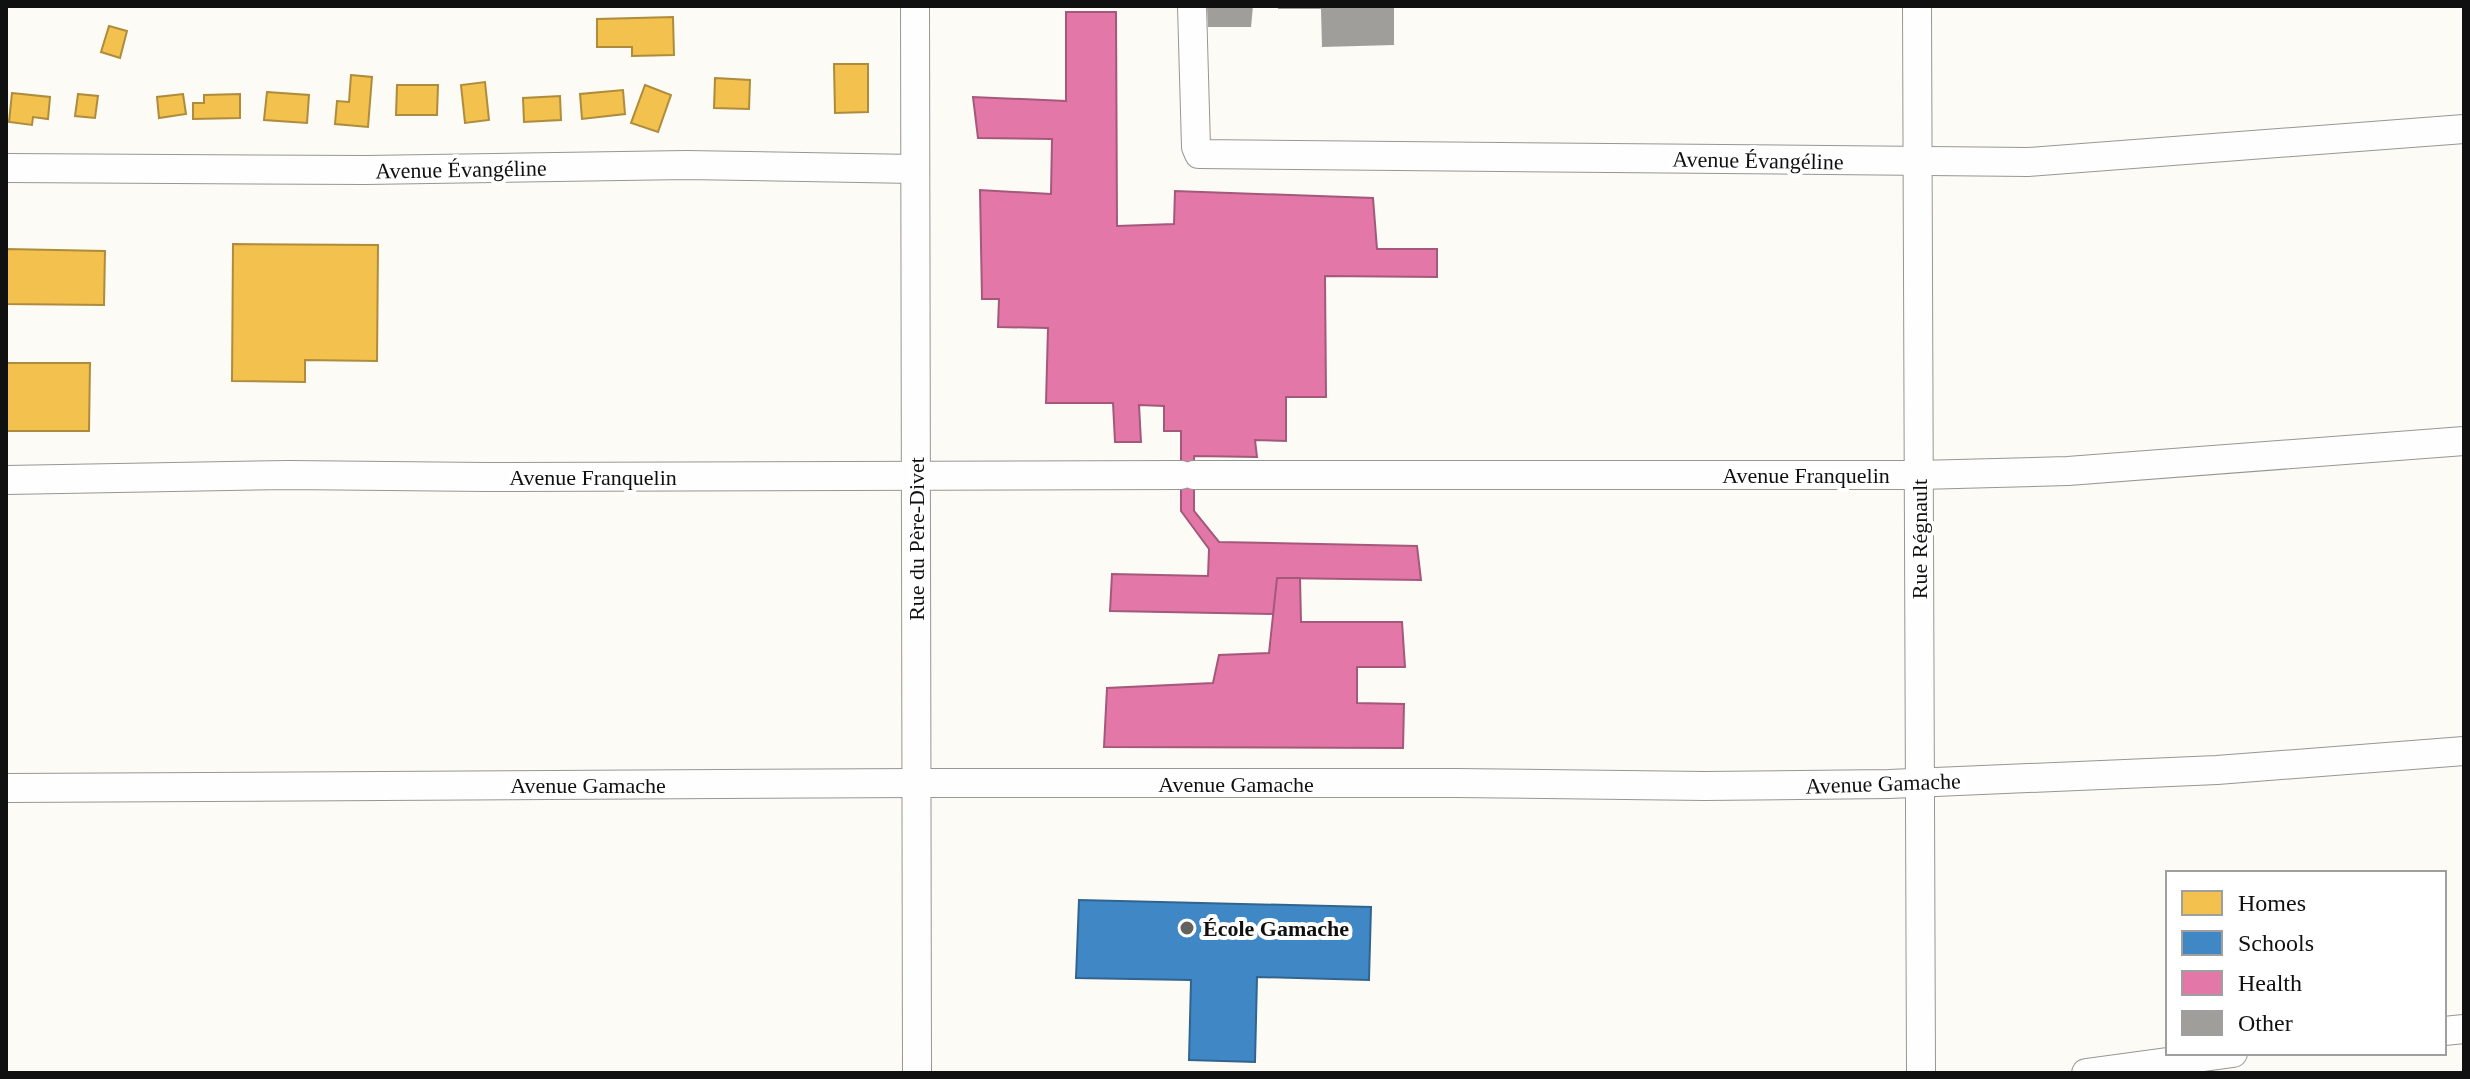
<svg xmlns="http://www.w3.org/2000/svg" width="2470" height="1079" viewBox="0 0 2470 1079" font-family="Georgia,serif">
<style>
.homes{fill:#f2c14e;stroke:#ae8c3b;stroke-width:2}
.schools{fill:#3f88c5;stroke:#31648f;stroke-width:2}
.health{fill:#e377a8;stroke:#a4587a;stroke-width:2}
.building{fill:#a09e9a}
.lines{fill:none;stroke-linecap:round;stroke-linejoin:round}
.minor-casing{stroke:#969693;stroke-width:30}
.minor{stroke:#fffefe;stroke-width:28}
.poi-dot{fill:#636260;stroke:#fff;stroke-width:3}
.labels{text-anchor:middle;stroke-width:8;stroke-linejoin:round;paint-order:stroke}
.street-label{font-size:22px;fill:#101010;stroke:#fff}
.poi-label{font-size:22px;font-weight:bold;fill:#101010;stroke:#fff;text-anchor:start}
</style>
<rect width="100%" height="100%" fill="#fcfbf5"/>
<g class="homes">
<polygon points="673,17 674,55 632,56 632,47 597,47 597,19"/>
<polygon points="109,26 127,31 120,58 101,52"/>
<polygon points="834,64 868,64 868,112 835,113"/>
<polygon points="351,75 372,77 368,127 335,124 337,101 349,102"/>
<polygon points="715,78 750,80 749,109 714,108"/>
<polygon points="485,82 489,120 465,123 461,85"/>
<polygon points="397,85 438,85 437,115 396,115"/>
<polygon points="645,85 671,95 658,132 631,123"/>
<polygon points="623,90 625,114 582,119 580,94"/>
<polygon points="267,92 309,95 307,123 264,120"/>
<polygon points="12,93 50,97 48,119 33,117 32,125 9,122"/>
<polygon points="78,94 98,96 95,118 75,116"/>
<polygon points="183,94 186,114 159,118 157,97"/>
<polygon points="240,94 240,118 193,119 193,103 204,103 204,95"/>
<polygon points="560,96 561,120 524,122 523,98"/>
<polygon points="233,244 378,245 377,361 305,360 305,382 232,381"/>
<polygon points="6,249 105,251 104,305 6,304"/>
<polygon points="6,363 90,363 89,431 6,431"/>
</g>
<polygon class="schools" points="1079,900 1371,907 1369,980 1257,977 1255,1062 1189,1060 1191,980 1076,978"/>
<g class="health">
<polygon points="1066,12 1116,12 1117,226 1174,224 1175,191 1373,198 1377,249 1437,249 1437,277 1325,276 1326,397 1286,397 1286,441 1255,440 1257,457 1194,456 1194,511 1219,542 1417,546 1421,580 1277,578 1277,614 1110,611 1112,574 1208,576 1209,549 1181,511 1181,431 1164,431 1164,406 1139,405 1141,442 1115,442 1113,403 1046,403 1048,328 998,327 999,299 982,299 980,190 1051,194 1052,139 978,138 973,97 1066,101"/>
<polygon points="1277,578 1300,578 1301,622 1402,622 1405,667 1357,667 1357,703 1404,704 1403,748 1104,747 1107,688 1213,683 1219,655 1269,653"/>
</g>
<g class="building">
<polygon points="1207,6 1253,6 1251,27 1208,27"/>
<polygon points="1278,6 1394,6 1394,45 1322,47 1321,9 1278,9"/>
</g>
<g class="lines">
<defs>
<g id="minor">
<polyline points="915,6 917,1073"/>
<polyline points="1192,6 1196,147 1199,154 2028,162 2464,129"/>
<polyline points="1917,6 1921,1073"/>
<polyline points="6,168 366,170 686,165 915,169"/>
<polyline points="1194,475 1919,475 2068,471 2464,441"/>
<polyline points="6,480 289,475 486,477 1181,475"/>
<polyline points="6,788 917,783 1454,783 1705,786 1889,784 2217,770 2464,751"/>
<polyline points="2444,1031 2464,1029"/>
<polyline points="2086,1073 2233,1053"/>
</g>
</defs>
<use href="#minor" class="minor-casing"/>
<use href="#minor" class="minor"/>
</g>
<circle class="poi-dot" cx="1187" cy="928" r="8"/>
<g class="labels">
<g class="street-label">
<text transform="translate(1758 160) rotate(1)" y="8">Avenue Évangéline</text>
<text transform="translate(461 169) rotate(-1)" y="8">Avenue Évangéline</text>
<text x="1806" y="483">Avenue Franquelin</text>
<text x="593" y="485">Avenue Franquelin</text>
<text transform="translate(916 539) rotate(-90)" y="8">Rue du Père-Divet</text>
<text transform="translate(1919 539) rotate(-90)" y="8">Rue Régnault</text>
<text transform="translate(1883 783) rotate(-2)" y="8">Avenue Gamache</text>
<text x="1236" y="792">Avenue Gamache</text>
<text x="588" y="793">Avenue Gamache</text>
</g>
<g class="poi-label">
<text x="1203" y="936">École Gamache</text>
</g>
</g>
<rect width="2470" height="1079" fill="none" stroke="#101010" stroke-width="16"/>
<rect x="2166" y="871" width="280" height="184" fill="#ffffff" stroke="#9f9f9f" stroke-width="2"/>
<rect x="2182" y="891" width="40" height="24" fill="#f2c14e" stroke="#9f9f9f" stroke-width="2"/>
<text x="2238" y="911" font-size="24" fill="#101010">Homes</text>
<rect x="2182" y="931" width="40" height="24" fill="#3f88c5" stroke="#9f9f9f" stroke-width="2"/>
<text x="2238" y="951" font-size="24" fill="#101010">Schools</text>
<rect x="2182" y="971" width="40" height="24" fill="#e377a8" stroke="#9f9f9f" stroke-width="2"/>
<text x="2238" y="991" font-size="24" fill="#101010">Health</text>
<rect x="2182" y="1011" width="40" height="24" fill="#a09e9a" stroke="#9f9f9f" stroke-width="2"/>
<text x="2238" y="1031" font-size="24" fill="#101010">Other</text>
</svg>
